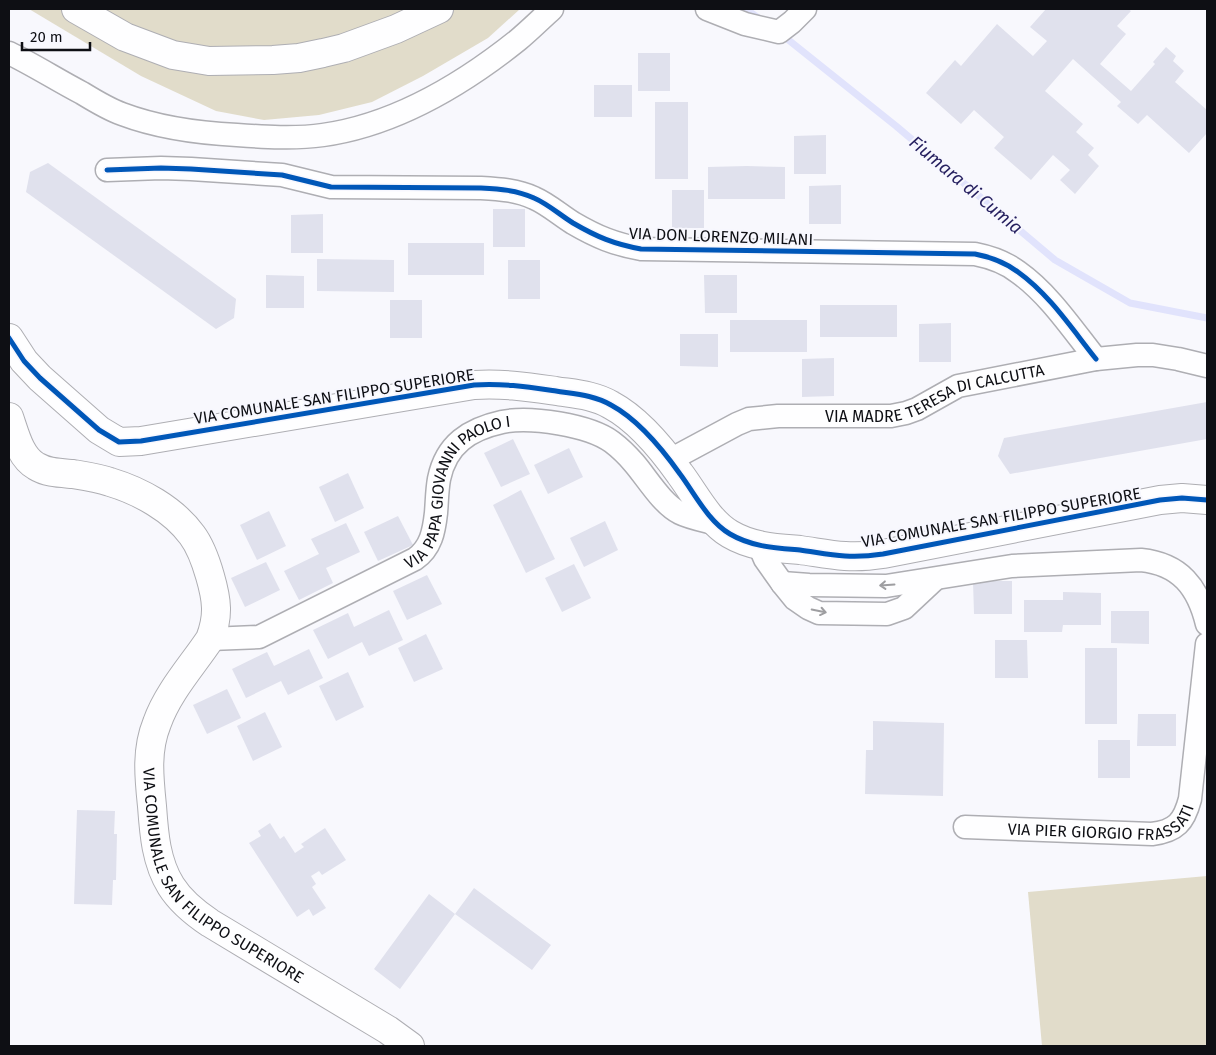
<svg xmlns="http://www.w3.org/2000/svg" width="1216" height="1055" viewBox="0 0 1216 1055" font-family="'Fira Sans',sans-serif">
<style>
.green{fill:#e1dcca}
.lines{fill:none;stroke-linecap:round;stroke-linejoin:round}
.stream{stroke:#e1e3fc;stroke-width:7}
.building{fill:#e0e1ed}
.minor-casing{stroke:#aeaeb3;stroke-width:25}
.tertiary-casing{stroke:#aeaeb3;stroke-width:30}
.motorway-casing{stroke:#aeaeb3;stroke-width:30}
.minor{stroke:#fefeff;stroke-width:22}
.tertiary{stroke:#fefeff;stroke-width:28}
.motorway{stroke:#fefeff;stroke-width:28}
.cycleway-casing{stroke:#f7f7fe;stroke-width:8}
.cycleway{stroke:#0057b8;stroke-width:5}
.oneway{stroke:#9e9ea1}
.labels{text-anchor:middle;stroke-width:4;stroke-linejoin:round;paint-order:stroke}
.street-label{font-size:16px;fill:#0e0f14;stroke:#f7f7fe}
.water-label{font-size:18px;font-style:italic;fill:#272160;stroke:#f7f7fe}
</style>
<rect width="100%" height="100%" fill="#f8f8fd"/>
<g class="green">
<polygon points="29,9 520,9 488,38 423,76 372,102 319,115 264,120 216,111 141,76"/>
<polygon points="1207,876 1207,1046 1042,1046 1028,892"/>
</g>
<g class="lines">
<g class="stream">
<polyline points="746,9 760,19"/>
<polyline points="781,34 896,126 1055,260 1130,303 1207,318"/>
</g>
</g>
<g class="building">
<polygon points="1046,9 1128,9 1131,11 1117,26 1126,34 1100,64 1131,91 1155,64 1153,62 1166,47 1176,56 1173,61 1184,71 1175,82 1207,110 1207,133 1189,153 1147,115 1138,124 1117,106 1121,102 1073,59 1045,91 1083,124 1076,132 1094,148 1088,155 1099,166 1075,194 1060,180 1070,170 1053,155 1031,180 994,148 1004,137 974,110 961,124 926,93 955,60 961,66 997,24 1033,56 1047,41 1030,27"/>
<rect x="638" y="53" width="32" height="38"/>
<rect x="594" y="85" width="38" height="32"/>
<rect x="655" y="102" width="33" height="77"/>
<polygon points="826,135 826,174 794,174 794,136"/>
<polygon points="48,163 236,299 234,318 216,329 26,192 30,172"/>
<polygon points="747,166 785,167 785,199 708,199 708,167"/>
<polygon points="841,185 841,224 809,224 809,186"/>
<rect x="672" y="190" width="32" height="38"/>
<rect x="493" y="209" width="32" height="38"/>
<polygon points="323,214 323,253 291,253 291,215"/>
<rect x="408" y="243" width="76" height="32"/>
<polygon points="317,259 394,260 394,292 317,291"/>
<rect x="508" y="260" width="32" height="39"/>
<polygon points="266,275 304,276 304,308 266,308"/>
<polygon points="704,275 737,275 737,313 705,313"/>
<rect x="390" y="300" width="32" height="38"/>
<rect x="820" y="305" width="77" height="32"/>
<rect x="730" y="320" width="77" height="32"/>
<polygon points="951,323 951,362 919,362 919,324"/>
<polygon points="680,334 718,334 718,367 680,366"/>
<polygon points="834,358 834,396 802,397 802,359"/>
<polygon points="1207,402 1207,439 1010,474 998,456 1004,438"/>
<polygon points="513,439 530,474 501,487 484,453"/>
<polygon points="569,448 583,477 548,494 534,465"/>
<polygon points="348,473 364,508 335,522 319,487"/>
<polygon points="521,490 555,559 526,573 493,505"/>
<polygon points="269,511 286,546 257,560 240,525"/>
<polygon points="398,516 413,545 378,561 364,532"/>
<polygon points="605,521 618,550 584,567 570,538"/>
<polygon points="346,523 360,552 326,568 333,583 299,600 284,571 319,554 311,539"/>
<polygon points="266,562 280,590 245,607 231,578"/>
<polygon points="574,564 591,598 562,612 545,578"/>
<polygon points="427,575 442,604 407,620 393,591"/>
<polygon points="973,581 1012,581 1012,614 974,614"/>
<polygon points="1063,592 1101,593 1101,625 1063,625 1062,632 1024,632 1024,600 1063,600"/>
<polygon points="389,610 403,640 369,656 362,642 328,659 313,630 348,613 354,627"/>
<polygon points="1111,611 1149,611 1149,644 1111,643"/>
<polygon points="426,634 443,669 414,682 398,648"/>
<polygon points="995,640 1027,640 1028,678 995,678"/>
<rect x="1085" y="648" width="32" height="76"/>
<polygon points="309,649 323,678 288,695 281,681 246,698 232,669 267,652 274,666"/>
<polygon points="348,672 364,707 336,721 319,686"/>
<polygon points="227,689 241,718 207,734 193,705"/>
<polygon points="265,712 282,747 253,761 237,726"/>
<polygon points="1138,714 1176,714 1176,746 1137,746"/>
<polygon points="873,721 944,723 943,796 865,794 866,750 873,750"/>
<rect x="1098" y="740" width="32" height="38"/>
<polygon points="77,810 115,811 114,834 117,834 116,880 113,880 112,905 74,904"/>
<polygon points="270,823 280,839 284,836 295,853 304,847 301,844 325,828 346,860 322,875 319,871 311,876 316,884 312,887 326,908 313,916 309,909 297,917 249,843 261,836 258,831"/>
<polygon points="474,888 551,945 532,970 455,914 400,989 374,969 429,894 455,914"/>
</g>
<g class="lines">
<defs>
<g id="minor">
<polyline points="707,9 745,24 779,32 792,22 805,9"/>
<path d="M9 53C34 65 57 80 82 93 95 101 108 109 122 114 159 128 197 133 237 135 265 137 295 139 323 135 394 125 463 84 518 40 530 30 541 19 552 9"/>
<path d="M107 170 161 168 191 169 282 175 331 187 481 188C499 189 517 190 534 198 548 204 560 215 573 223 597 237 614 244 641 249L975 254C990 257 1005 262 1018 272 1049 294 1072 329 1096 359"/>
<path id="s1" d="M670 460 737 424 749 419 778 416H891L906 413 917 409 958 386 1096 359 1137 355H1153L1178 359 1207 366"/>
<polyline points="759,545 765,559 782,583 795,599 808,608 819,613 887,614 904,608 935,579"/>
<path d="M782 583 809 585 886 586 1012 566 1141 560C1180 564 1198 587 1207 624"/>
<path id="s2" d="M210 639 259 637 415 559C431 548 434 531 436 513 437 501 437 490 439 479 446 444 470 429 502 422 530 416 589 425 612 442 620 448 628 456 634 463 647 478 662 504 680 513 690 518 706 521 717 524"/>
<path id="s3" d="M965 827 1152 834C1176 831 1184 822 1190 799L1207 644"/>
</g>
<g id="tertiary">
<path d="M9 338 24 361 40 378 99 430 119 442 141 441 474 385C502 383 528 387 556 391 575 394 594 395 611 405 637 419 663 450 680 474 695 494 708 521 730 534 752 547 776 548 800 550 815 552 830 555 845 556 858 557 870 556 883 554L1160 500 1182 498 1207 500"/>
<path id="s4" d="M9 417C15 434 20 457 36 466 47 473 60 473 73 474 85 476 98 478 110 482 140 491 173 509 192 535 201 547 206 562 210 576 217 600 219 616 210 639 192 666 168 692 157 723 146 750 149 777 152 806 154 834 156 862 171 886 181 902 195 913 210 923L388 1030 410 1046"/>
</g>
<polyline id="motorway" points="76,9 125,37 173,55 209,61 273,60 299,58 323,53 344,48 396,29 439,9"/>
</defs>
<use href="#minor" class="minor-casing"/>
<use href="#tertiary" class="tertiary-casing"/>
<use href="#motorway" class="motorway-casing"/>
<use href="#minor" class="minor"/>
<use href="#tertiary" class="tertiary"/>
<use href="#motorway" class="motorway"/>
<defs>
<g id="cycleway">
<path d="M107 170 161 168 191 169 282 175 331 187 481 188C499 189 517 190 534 198 548 204 560 215 573 223 597 237 614 244 641 249L975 254C990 257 1005 262 1018 272 1049 294 1072 329 1096 359"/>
<path d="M9 338 24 361 40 378 99 430 119 442 141 441 474 385C502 383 528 387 556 391 575 394 594 395 611 405 637 419 663 450 680 474 695 494 708 521 730 534 752 547 776 548 800 550 815 552 830 555 845 556 858 557 870 556 883 554L1160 500 1182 498 1207 500"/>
</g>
</defs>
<use href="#cycleway" class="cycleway-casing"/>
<use href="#cycleway" class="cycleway"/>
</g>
<defs><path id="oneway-shaft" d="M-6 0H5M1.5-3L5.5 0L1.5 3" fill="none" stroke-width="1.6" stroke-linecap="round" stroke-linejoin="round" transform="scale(1.25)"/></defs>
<g class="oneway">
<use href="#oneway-shaft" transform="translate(887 585) rotate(176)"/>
<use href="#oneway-shaft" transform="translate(819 611) rotate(12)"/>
</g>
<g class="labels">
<g class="street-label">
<text transform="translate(721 236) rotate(2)" y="6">VIA DON LORENZO MILANI</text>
<text dy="6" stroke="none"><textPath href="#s1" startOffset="279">VIA MADRE TERESA DI CALCUTTA</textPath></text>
<text transform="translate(334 396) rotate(-9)" y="6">VIA COMUNALE SAN FILIPPO SUPERIORE</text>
<text dy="6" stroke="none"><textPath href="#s2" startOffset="311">VIA PAPA GIOVANNI PAOLO I</textPath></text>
<text transform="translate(1001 517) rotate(-10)" y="6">VIA COMUNALE SAN FILIPPO SUPERIORE</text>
<text dy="6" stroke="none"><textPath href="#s3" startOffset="140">VIA PIER GIORGIO FRASSATI</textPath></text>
<text dy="6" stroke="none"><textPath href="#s4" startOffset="629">VIA COMUNALE SAN FILIPPO SUPERIORE</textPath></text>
</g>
<g class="water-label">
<text transform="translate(966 185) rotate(40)" y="6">Fiumara di Cumia</text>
</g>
</g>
<rect width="1216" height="1055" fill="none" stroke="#0e0f14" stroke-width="20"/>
<path d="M22 42v8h68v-8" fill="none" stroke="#0e0f14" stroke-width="2.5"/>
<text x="30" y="42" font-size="15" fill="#0e0f14" stroke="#f7f7fe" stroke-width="4" paint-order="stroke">20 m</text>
</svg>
